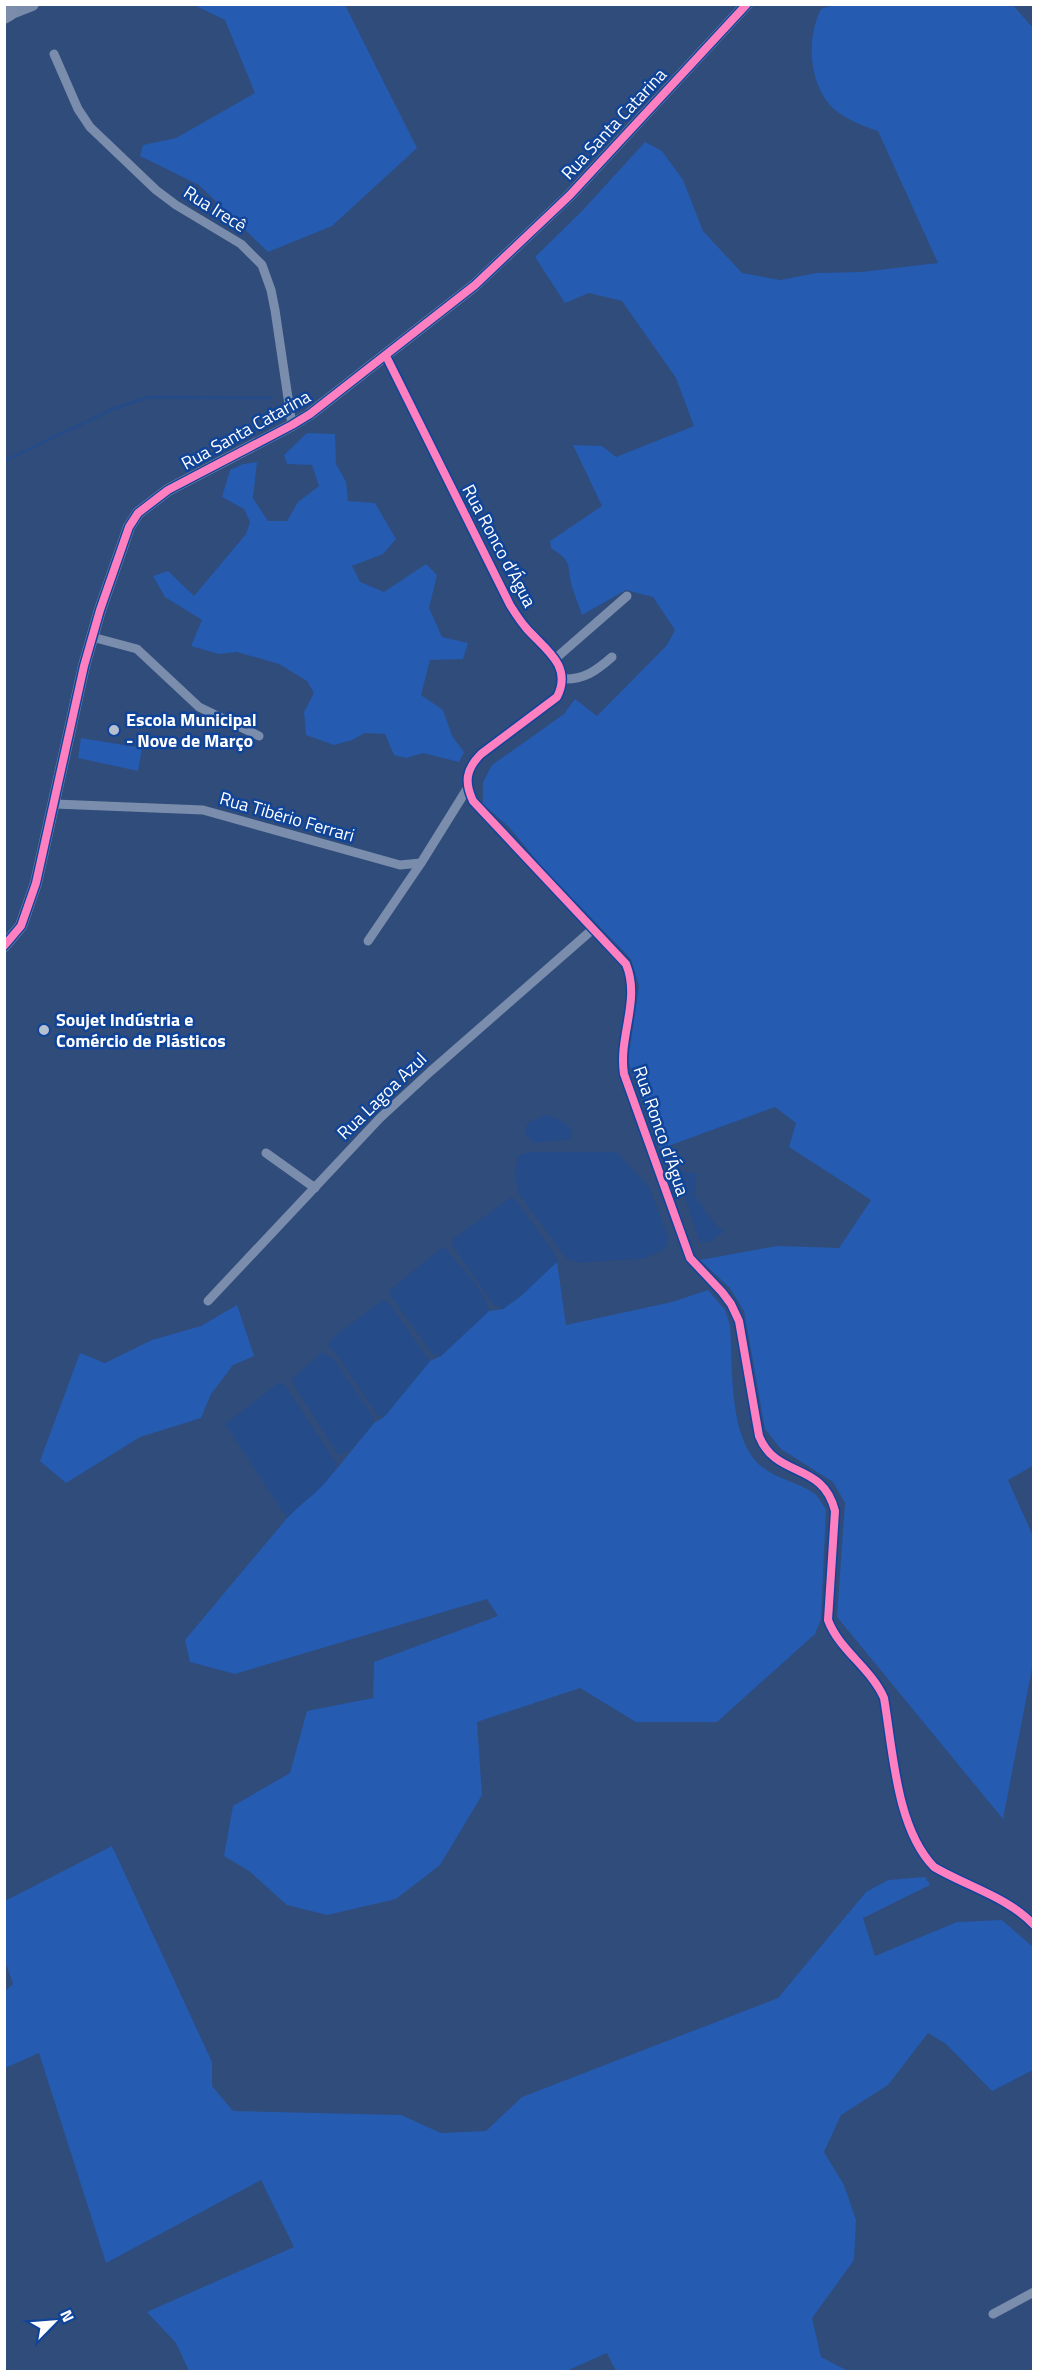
<svg xmlns="http://www.w3.org/2000/svg" width="1038" height="2376" viewBox="0 0 1038 2376" font-family="'Titillium Web',sans-serif">
<style>
.green{fill:#255bb0}
.water{fill:#254b89}
.lines{fill:none;stroke-linecap:round;stroke-linejoin:round}
.stream{stroke:#254b89;stroke-width:3}
.street{stroke:#7a8dac;stroke-width:9}
.secondary{stroke:#7588a8;stroke-width:12}
.primary{stroke:#788caa;stroke-width:14}
.highway{stroke:#7b8dab;stroke-width:16}
.cycleway-casing{stroke:#104499;stroke-width:11}
.cycleway{stroke:#ff80c0;stroke-width:8}
.poi-dot{fill:#b7c0d0;stroke:#104499;stroke-width:2}
.labels{text-anchor:middle;stroke-width:5;stroke-linejoin:round;paint-order:stroke}
.street-label{font-size:18px;fill:#fff;stroke:#104499}
.poi-label{font-size:18px;font-weight:bold;fill:#fff;stroke:#104499;text-anchor:start}
</style>
<rect width="100%" height="100%" fill="#304c7a"/>
<g class="green">
<polygon points="211,5 345,5 417,148 332,226 268,252 199,185 140,156 143,145 176,138 255,93 225,20 196,6"/>
<path d="M833 5H1013L1033 28 1034 1465 1008 1480 1033 1536 1034 1658 1003 1819 837 1617 845 1503 833 1482 781 1449 765 1429 744 1311 730 1288 700 1260 777 1246 839 1248 871 1200 789 1147 796 1123 775 1107 660 1149 628 1061 639 986 631 959 542 867 509 827 483 804V782L492 765 564 714 575 699 597 716 667 645 675 630 653 597 626 590 582 615C579 606 575 596 572 587 566 564 574 563 551 548L550 541 602 506 573 445 602 446 616 457 694 426 676 378 622 301 589 293 565 303 535 257 582 211 645 142 662 151 683 180 703 231 742 273 780 280 817 273 861 272 938 263 878 131C862 126 840 117 829 104 808 78 807 37 821 9Z"/>
<polygon points="307,433 335,434 336,464 346,482 348,501 375,503 396,539 383,554 352,566 360,582 384,592 426,564 437,575 429,608 442,637 468,643 463,659 430,660 421,695 443,710 452,736 464,752 459,762 423,753 406,758 394,755 385,734 365,733 352,740 334,745 306,735 304,712 314,693 307,681 279,664 237,652 219,654 191,646 202,620 165,597 153,576 168,571 194,596 246,534 250,522 244,509 222,497 230,470 243,464 257,462 253,498 268,521 287,521 298,502 319,486 312,465 287,464 284,455"/>
<polygon points="81,738 142,748 138,771 78,758"/>
<path d="M557 1262 566 1325 672 1302 708 1290 725 1310 730 1325C733 1365 728 1438 761 1466 777 1480 799 1482 815 1494 819 1497 822 1504 826 1509L821 1619 815 1634 717 1722H636L580 1688 477 1722 482 1795 440 1865 396 1899 327 1915 287 1905 249 1871 224 1856 233 1806 290 1773 307 1711 373 1698 374 1662 498 1616 487 1599 235 1674 190 1662 185 1640 287 1518 335 1471 374 1423 384 1417 430 1361 441 1356 489 1311 503 1309Z"/>
<polygon points="237,1305 254,1356 233,1365 211,1394 201,1418 140,1437 66,1483 40,1461 80,1353 105,1363 152,1340 201,1326"/>
<polygon points="112,1846 212,2062 212,2086 233,2111 401,2115 441,2133 486,2131 522,2097 778,1998 866,1892 888,1880 925,1877 930,1885 863,1918 875,1956 957,1922 1002,1920 1033,1947 1033,2070 992,2091 946,2044 928,2033 888,2085 841,2115 824,2152 844,2185 856,2220 854,2260 812,2318 821,2357 848,2371 616,2371 607,2353 564,2372 189,2371 176,2343 147,2312 294,2247 261,2180 106,2263 39,2053 5,2068 5,1991 13,1984 5,1961 5,1901"/>
</g>
<g class="water">
<path d="M546 1115C558 1119 574 1124 572 1139L534 1143 526 1135 525 1129 528 1123Z"/>
<polygon points="529,1152 617,1152 649,1187 669,1239 664,1250 642,1259 619,1260 579,1263 566,1258 518,1193 515,1172 518,1156"/>
<path d="M680 1171 697 1174 694 1195C705 1208 710 1222 724 1232L709 1242H700L676 1172Z"/>
<polygon points="510,1198 515,1199 556,1255 557,1262 521,1296 503,1309 493,1304 452,1245 453,1239"/>
<path d="M441 1248 446 1249C459 1265 487 1292 489 1311L441 1356 432 1354 391 1296 389 1291Z"/>
<polygon points="383,1300 389,1303 430,1361 384,1417 378,1416 337,1355 328,1346 332,1338"/>
<polygon points="322,1352 335,1360 374,1418 374,1423 350,1451 338,1455 291,1380"/>
<path d="M280 1382 285 1385 337 1464C329 1486 303 1501 287 1518L225 1424Z"/>
</g>
<g class="lines">
<polyline class="stream" points="4,461 111,410 148,397 271,398"/>
<g class="street">
<polyline points="54,54 78,109 90,127 156,190 176,205 241,244 262,265 271,290 275,310 292,425"/>
<path d="M386 356 510 605C515 613 520 621 527 629 545 649 573 666 557 697L481 754C466 769 464 782 473 801L626 964C641 1000 618 1037 624 1074L690 1258 722 1292 731 1304 739 1321 759 1436C776 1479 823 1461 835 1511L828 1620C839 1650 871 1668 884 1698 893 1750 896 1828 934 1867 966 1886 1008 1897 1034 1925"/>
<polyline points="92,637 137,649 199,707 259,736"/>
<polyline points="556,658 627,596"/>
<path d="M562 679C584 680 596 671 612 657"/>
<polyline points="55,804 203,810 400,865 421,863 467,789"/>
<polyline points="368,941 421,863"/>
<polyline points="266,1153 315,1188"/>
<polyline points="208,1301 380,1118 431,1071 593,929"/>
<polyline points="993,2314 1034,2292"/>
</g>
<polyline class="secondary" points="4,946 21,926 36,883 84,666 100,610 129,527 138,513 168,490 292,425 310,414 475,285 570,195 747,4"/>
<polyline class="primary" points="4,15 32,4"/>
<polyline class="highway" points="4,16 9,13"/>
<defs>
<g id="cycleway">
<path d="M386 356 510 605C515 613 520 621 527 629 545 649 573 666 557 697L481 754C466 769 464 782 473 801L626 964C641 1000 618 1037 624 1074L690 1258 722 1292 731 1304 739 1321 759 1436C776 1479 823 1461 835 1511L828 1620C839 1650 871 1668 884 1698 893 1750 896 1828 934 1867 966 1886 1008 1897 1034 1925"/>
<polyline points="4,946 21,926 36,883 84,666 100,610 129,527 138,513 168,490 292,425 310,414 475,285 570,195 747,4"/>
</g>
</defs>
<use href="#cycleway" class="cycleway-casing"/>
<use href="#cycleway" class="cycleway"/>
</g>
<g class="poi-dot">
<circle cx="114" cy="730" r="6"/>
<circle cx="44" cy="1030" r="6"/>
</g>
<g class="labels">
<g class="street-label">
<text transform="translate(614 124) rotate(-47)" y="6">Rua Santa Catarina</text>
<text transform="translate(215 209) rotate(32)" y="6">Rua Irecê</text>
<text transform="translate(246 430) rotate(-29)" y="6">Rua Santa Catarina</text>
<text transform="translate(499 546) rotate(62)" y="6">Rua Ronco d’Água</text>
<text transform="translate(287 817) rotate(16)" y="6">Rua Tibério Ferrari</text>
<text transform="translate(382 1096) rotate(-44)" y="6">Rua Lagoa Azul</text>
<text transform="translate(661 1131) rotate(71)" y="6">Rua Ronco d’Água</text>
</g>
<g class="poi-label">
<text x="126" y="726">Escola Municipal<tspan x="126" dy="21">- Nove de Março</tspan></text>
<text x="56" y="1026">Soujet Indústria e<tspan x="56" dy="21">Comércio de Plásticos</tspan></text>
</g>
</g>
<rect width="1038" height="2376" fill="none" stroke="#ffffff" stroke-width="12"/>
<g transform="translate(54 2322) rotate(65)" stroke="#104499" stroke-width="4.5" paint-order="stroke">
<path d="M0-4.5L10 22L0 15L-10 22Z" fill="#ffffff"/>
<text y="-9" font-size="16" font-weight="bold" text-anchor="middle" fill="#ffffff">N</text>
</g>
</svg>
